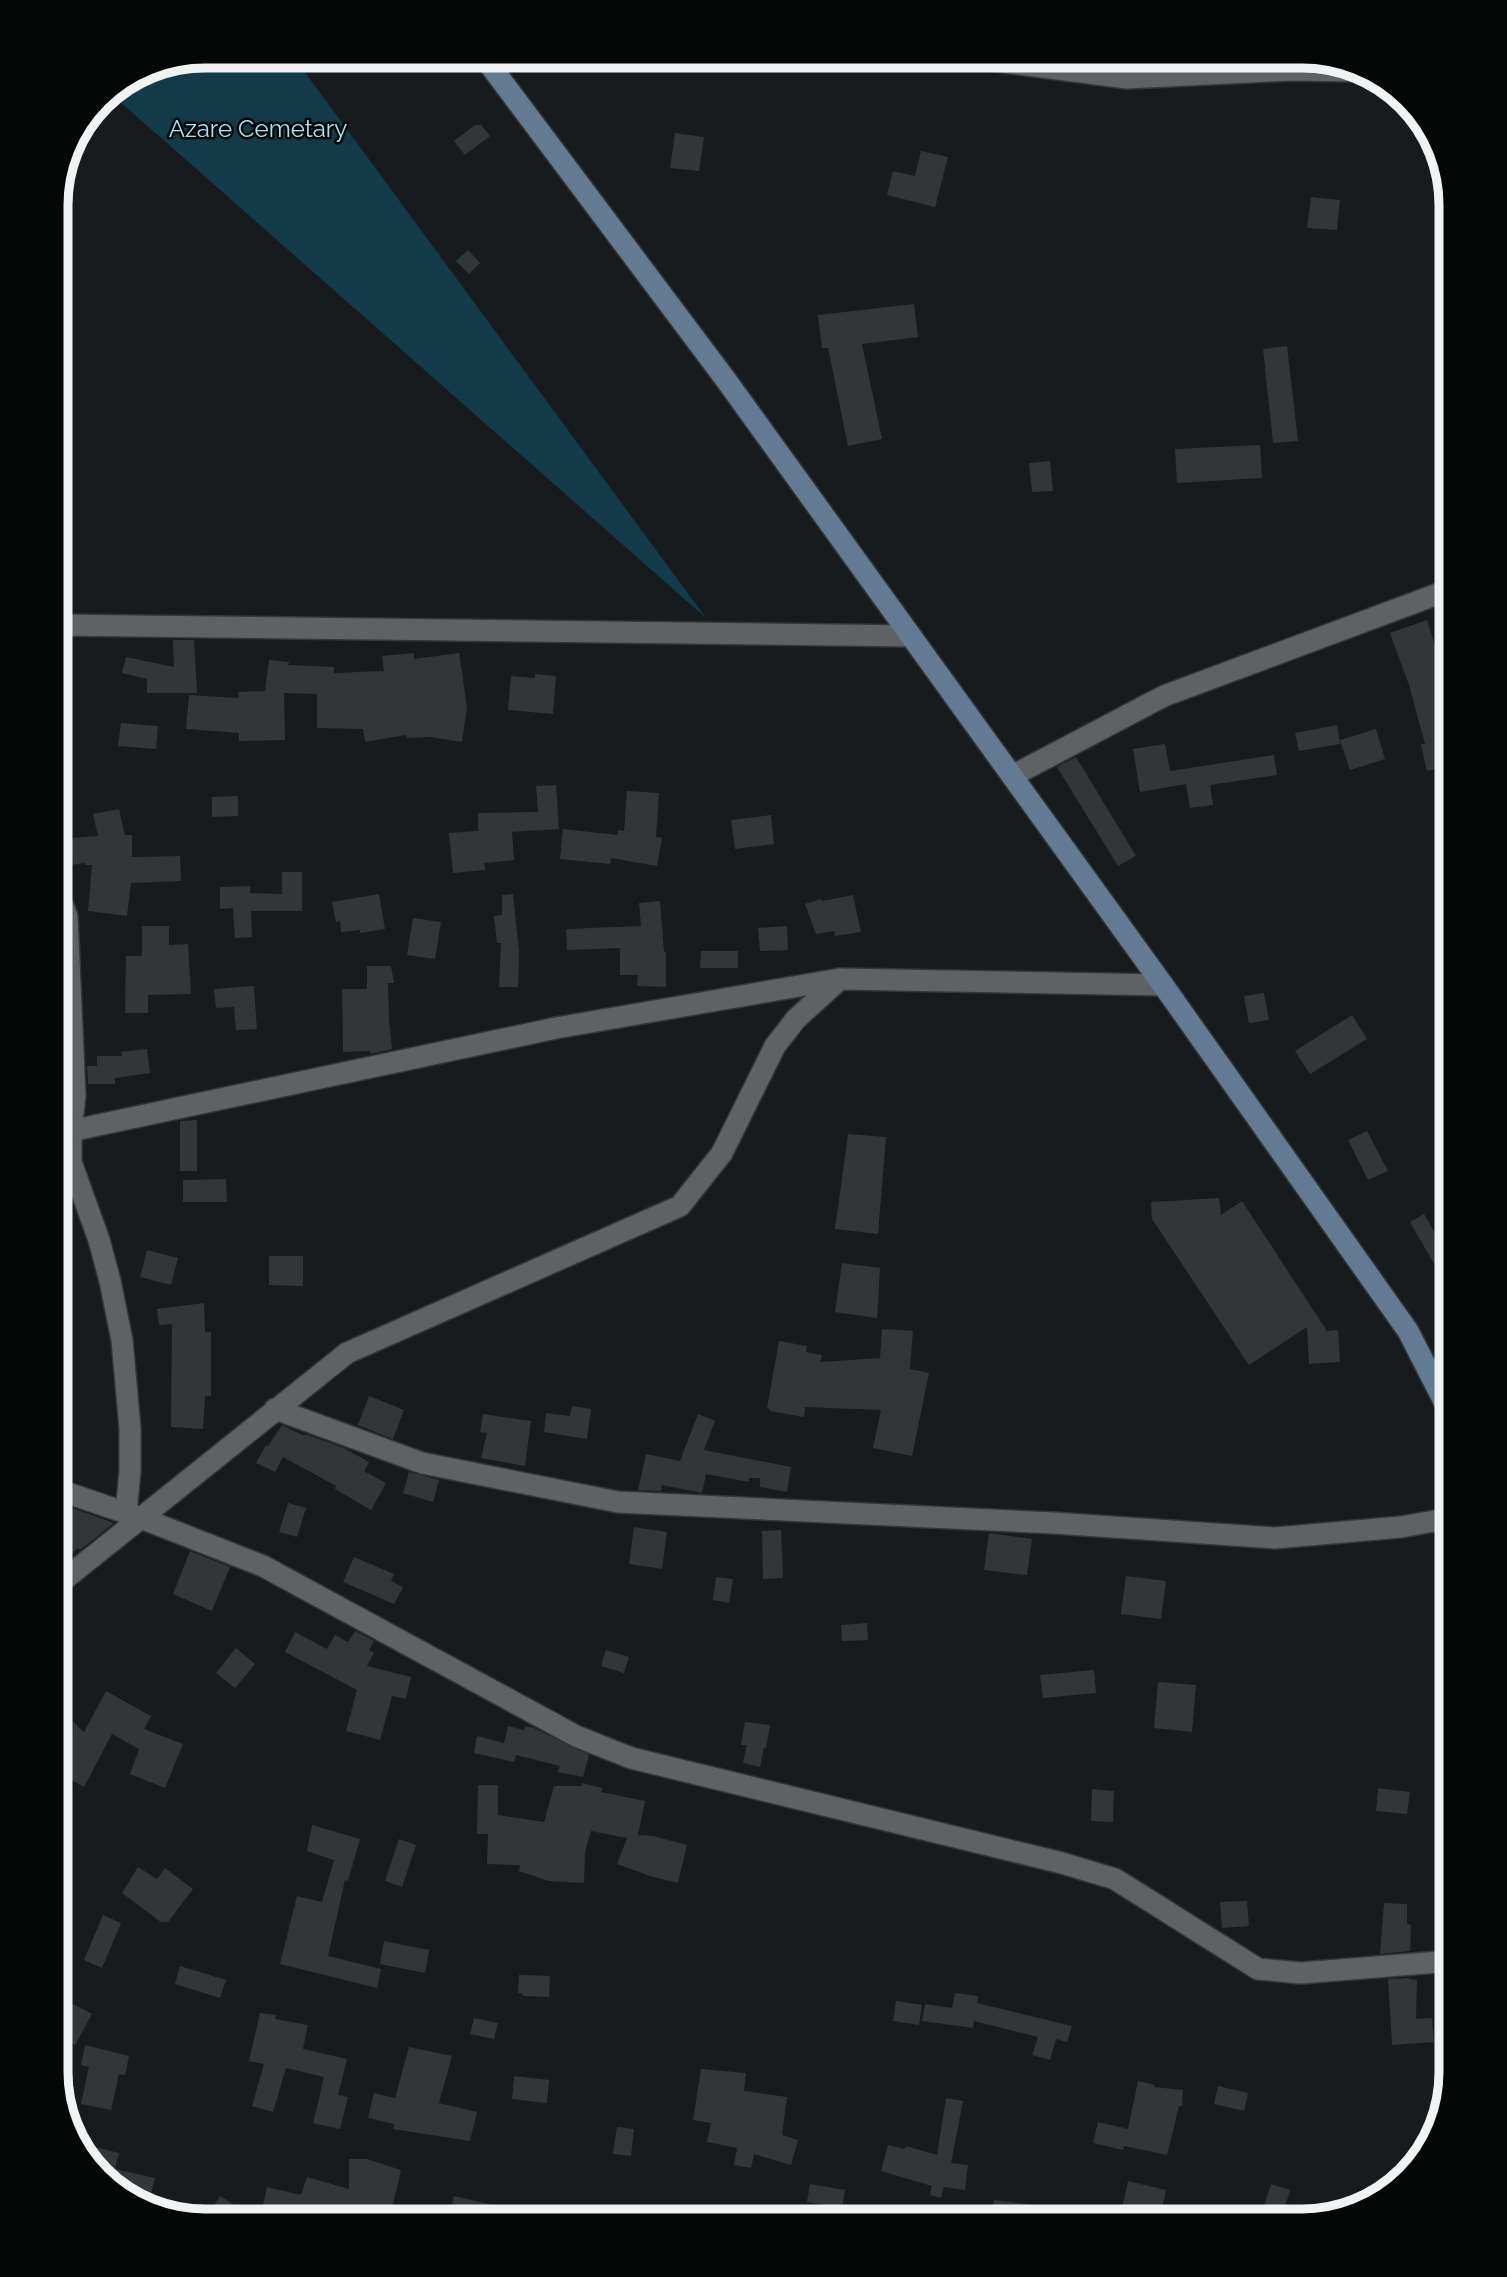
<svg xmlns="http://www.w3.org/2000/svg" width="1507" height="2277" viewBox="0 0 1507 2277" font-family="Raleway,sans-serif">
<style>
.green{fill:#123a48}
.building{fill:#323636}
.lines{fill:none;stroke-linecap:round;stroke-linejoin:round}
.street-casing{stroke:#333536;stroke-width:24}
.secondary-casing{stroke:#333536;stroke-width:24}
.street{stroke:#5e6264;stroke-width:21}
.secondary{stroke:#637b92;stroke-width:21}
.labels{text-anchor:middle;stroke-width:5;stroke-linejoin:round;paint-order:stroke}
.park-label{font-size:24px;fill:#a7e2f9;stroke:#050606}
.rim{fill:none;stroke:#f0f3f4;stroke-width:9}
</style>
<rect width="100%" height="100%" fill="#181b1d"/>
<polygon class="green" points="205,56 293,56 706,618 110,93 149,67"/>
<g class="building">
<polygon points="475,125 481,125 490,136 465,155 454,141"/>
<polygon points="675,133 704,137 699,171 670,168"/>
<polygon points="921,151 948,157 935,207 887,195 893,171 915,176"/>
<polygon points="1311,197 1340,200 1337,230 1307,228"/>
<polygon points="468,250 480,263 469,274 456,261"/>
<polygon points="914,304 918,337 862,344 882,439 848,446 828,348 822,348 818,315"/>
<polygon points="1287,346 1298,441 1273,443 1263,349"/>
<polygon points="1260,445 1262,478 1177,483 1175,449"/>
<polygon points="1050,461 1053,491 1032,492 1029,463"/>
<polygon points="1427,620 1451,698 1451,766 1427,771 1421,744 1425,744 1409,685 1390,633"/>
<polygon points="173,640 194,640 197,693 147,693 147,679 122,673 126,657 174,667"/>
<polygon points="414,653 414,659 459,653 467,707 462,742 430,737 407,738 406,735 365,742 363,729 317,728 317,694 284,693 285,740 239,741 239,733 186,729 189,695 239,698 238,692 265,691 269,660 289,662 288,665 334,667 334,673 384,671 382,656"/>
<polygon points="535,674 556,676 553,714 508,710 511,676 535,678"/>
<polygon points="121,723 158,726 156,749 118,746"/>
<polygon points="1337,725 1340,744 1299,751 1295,733"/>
<polygon points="1376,729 1385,759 1350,770 1340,740"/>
<polygon points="1165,744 1170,771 1274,755 1277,775 1210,785 1213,805 1190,808 1186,784 1140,792 1133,749"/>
<polygon points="1076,757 1136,856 1118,866 1057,767"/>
<polygon points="556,785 559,829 512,832 514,860 484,863 485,870 453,873 449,833 478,831 478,813 538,812 536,786"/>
<polygon points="627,791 659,793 656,837 662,838 657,866 611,858 610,864 560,859 563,829 617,835 618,830 624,831"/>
<polygon points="238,796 238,816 212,817 212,797"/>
<polygon points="119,809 125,835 132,835 132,857 180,856 181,881 131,883 127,916 88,911 92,865 86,865 85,863 56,867 56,839 98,836 93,814"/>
<polygon points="771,815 774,844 735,849 731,820"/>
<polygon points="282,872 302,872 302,911 251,911 252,937 235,938 233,908 220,909 220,887 250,886 250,893 282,894"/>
<polygon points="379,894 385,929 360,933 360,930 341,932 340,921 336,922 332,902"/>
<polygon points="513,894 519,952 518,987 499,987 501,943 497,943 494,916 502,915 502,895"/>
<polygon points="853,895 861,932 835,936 834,931 816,934 805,904 821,899 822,901"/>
<polygon points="660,901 664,952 666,952 666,987 637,986 638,975 620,975 620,948 567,950 566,929 641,926 639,903"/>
<polygon points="413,918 441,922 435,959 407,955"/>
<polygon points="142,926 169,926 169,945 188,944 191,994 148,995 148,1013 125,1013 126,956 142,956"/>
<polygon points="787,926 788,950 760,951 758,928"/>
<polygon points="701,951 738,951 738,968 700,968"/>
<polygon points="367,966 391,966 394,983 388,983 389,1019 392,1049 370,1054 370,1051 343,1052 342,989 367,989"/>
<polygon points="254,986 257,1029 236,1030 234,1007 216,1008 214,989"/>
<polygon points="1264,993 1269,1020 1249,1023 1244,996"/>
<polygon points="1352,1015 1367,1039 1310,1074 1295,1051"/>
<polygon points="147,1049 150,1073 115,1078 115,1084 88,1084 87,1066 97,1066 97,1056 122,1056 121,1052"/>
<polygon points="197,1120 197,1171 180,1171 180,1121"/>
<polygon points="1367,1131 1388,1171 1368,1180 1348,1140"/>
<polygon points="848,1134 886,1137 878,1234 835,1229"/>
<polygon points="226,1179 227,1202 183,1202 183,1180"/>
<polygon points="1219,1198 1221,1215 1242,1201 1327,1331 1338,1330 1340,1362 1309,1364 1307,1327 1249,1365 1152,1219 1151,1202"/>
<polygon points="1424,1214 1448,1256 1434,1264 1410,1222"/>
<polygon points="147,1250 178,1258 171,1285 140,1277"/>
<polygon points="269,1256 303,1256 303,1286 269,1285"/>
<polygon points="842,1263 880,1268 877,1318 835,1312"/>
<polygon points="204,1303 205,1332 211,1332 211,1396 205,1396 203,1429 171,1427 172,1324 159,1325 157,1309"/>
<polygon points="882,1329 913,1331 910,1369 929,1373 912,1456 873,1448 881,1410 805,1407 804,1417 770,1411 770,1409 767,1408 779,1341 807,1346 806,1352 822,1355 820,1362 880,1358"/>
<polygon points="369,1396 404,1410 393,1439 358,1425"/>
<polygon points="572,1406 591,1409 587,1439 544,1432 546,1413 570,1416"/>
<polygon points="483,1414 531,1421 525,1466 481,1458 487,1433 480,1432"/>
<polygon points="698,1414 715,1421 704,1450 791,1467 787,1492 760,1487 760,1478 749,1478 749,1482 706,1474 702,1493 662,1485 661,1491 638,1490 646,1454 680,1461"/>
<polygon points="282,1425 304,1436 305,1434 344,1448 369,1462 364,1471 386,1483 371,1510 335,1489 336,1486 283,1457 275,1472 256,1463 266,1445 268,1446"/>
<polygon points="409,1472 439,1480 433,1502 403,1493"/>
<polygon points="288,1503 306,1508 297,1537 279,1532"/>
<polygon points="61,1504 114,1523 80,1550 78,1548 56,1569 56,1508"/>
<polygon points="634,1527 667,1532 662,1569 629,1564"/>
<polygon points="781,1530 783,1578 763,1579 762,1531"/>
<polygon points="989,1533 1032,1539 1027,1575 984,1570"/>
<polygon points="190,1551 230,1567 212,1611 173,1594"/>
<polygon points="354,1557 394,1574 391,1581 403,1587 394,1604 343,1582"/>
<polygon points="1126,1576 1166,1581 1161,1619 1121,1614"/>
<polygon points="716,1577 733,1579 729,1603 713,1600"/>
<polygon points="867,1623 868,1640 842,1641 841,1625"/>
<polygon points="355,1631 374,1641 369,1650 374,1653 367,1666 411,1677 406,1699 392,1696 380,1740 346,1731 357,1690 285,1652 295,1632 327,1649 335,1635 348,1642"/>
<polygon points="236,1648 255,1664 235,1688 216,1673"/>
<polygon points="606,1650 629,1657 624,1673 601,1666"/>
<polygon points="1094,1670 1096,1693 1043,1698 1040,1675"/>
<polygon points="1158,1682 1196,1685 1192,1732 1154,1728"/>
<polygon points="106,1691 151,1716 144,1729 183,1744 165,1788 130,1774 139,1749 112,1734 84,1787 56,1771 56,1706 84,1732"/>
<polygon points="745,1722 770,1725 766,1748 764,1748 760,1767 743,1763 747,1745 741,1745"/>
<polygon points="508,1726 524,1730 525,1726 534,1728 589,1755 583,1777 558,1772 560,1766 516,1755 514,1762 474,1753 477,1736 504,1743"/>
<polygon points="582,1783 602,1788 601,1792 645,1801 638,1835 653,1836 687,1845 678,1883 650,1876 617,1864 627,1838 591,1831 585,1852 584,1883 549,1881 519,1871 520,1865 487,1864 488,1834 477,1834 478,1785 498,1785 498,1815 544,1822 554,1786 582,1786"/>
<polygon points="1378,1788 1410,1792 1407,1814 1376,1811"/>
<polygon points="1092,1789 1114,1791 1113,1822 1091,1821"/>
<polygon points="312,1825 360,1839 348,1881 345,1880 328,1956 381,1969 377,1988 280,1964 297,1896 322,1902 334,1860 307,1851"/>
<polygon points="399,1839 416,1845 402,1887 385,1881"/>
<polygon points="138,1867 157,1879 165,1868 193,1889 168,1922 161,1922 122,1893"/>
<polygon points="1247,1901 1249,1926 1222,1928 1220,1902"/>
<polygon points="1384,1903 1407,1904 1407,1924 1411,1925 1410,1951 1380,1954"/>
<polygon points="103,1915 121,1923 102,1968 84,1960"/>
<polygon points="384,1941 429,1950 425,1973 380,1964"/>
<polygon points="180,1966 226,1980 220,1998 175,1984"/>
<polygon points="519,1975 550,1976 549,1997 523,1996 523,1994 518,1993"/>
<polygon points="1409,1978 1409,1979 1417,1980 1416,2019 1432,2018 1434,2042 1392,2045 1388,1979"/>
<polygon points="955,1993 978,1996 977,2003 1072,2026 1067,2042 1056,2039 1050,2060 1032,2055 1038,2037 974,2021 973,2028 922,2021 925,2004 952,2008"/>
<polygon points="896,2001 922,2005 919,2025 893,2021"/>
<polygon points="71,2003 92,2014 75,2045 56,2035"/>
<polygon points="260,2013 276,2015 275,2019 308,2025 303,2049 347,2059 338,2095 348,2097 340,2129 313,2123 324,2077 286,2068 273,2112 252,2106 264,2064 249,2061"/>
<polygon points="474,2018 498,2023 494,2039 470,2034"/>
<polygon points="85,2045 129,2056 125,2075 119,2074 111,2110 81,2104 89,2067 81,2065"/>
<polygon points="409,2047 452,2056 439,2103 477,2112 470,2141 393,2129 394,2124 368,2118 374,2093 395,2098"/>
<polygon points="701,2069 746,2073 744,2091 787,2097 782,2135 798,2140 791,2165 754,2154 751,2168 734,2165 737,2148 707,2142 711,2123 693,2120"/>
<polygon points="514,2076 549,2080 547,2103 512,2099"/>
<polygon points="1138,2081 1155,2085 1154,2087 1183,2090 1182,2106 1179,2106 1167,2155 1124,2146 1123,2150 1093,2143 1098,2122 1128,2129"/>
<polygon points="1218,2086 1248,2093 1244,2111 1214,2104"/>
<polygon points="946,2098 963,2101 951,2163 968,2165 965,2190 944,2187 941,2198 930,2195 932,2186 881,2171 888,2145 905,2149 906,2146 937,2155"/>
<polygon points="617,2127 634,2129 631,2156 613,2154"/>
<polygon points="75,2142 119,2153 115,2169 155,2178 150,2198 121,2191 76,2146"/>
<polygon points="349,2159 367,2159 401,2170 389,2221 259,2221 267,2187 301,2195 307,2177 349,2189"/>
<polygon points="1128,2181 1166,2190 1159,2221 1119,2221"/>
<polygon points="810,2184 845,2190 842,2208 807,2202"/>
<polygon points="1271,2184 1290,2190 1281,2221 1259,2221"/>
<polygon points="220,2196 236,2206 226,2221 217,2221 208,2215"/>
<polygon points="454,2196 497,2206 494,2221 448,2221"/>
<polygon points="994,2200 1026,2204 1068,2217 1068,2221 992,2221"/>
</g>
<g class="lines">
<defs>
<g id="street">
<polyline points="957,56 1127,78 1293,70 1355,71"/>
<polyline points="56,625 911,636"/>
<polyline points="1012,776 1164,696 1451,589"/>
<polyline points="56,890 67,916 75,1096 71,1130 71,1162 99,1240 110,1281 122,1340 130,1428 130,1471 126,1513"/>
<polyline points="56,1134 556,1028 840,979 1163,985"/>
<polyline points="275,1409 422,1463 618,1502 1054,1523 1275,1538 1401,1527 1451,1518"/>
<polyline points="56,1489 141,1518 263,1566 576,1736 631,1758 1062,1863 1115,1879 1258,1969 1301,1973 1451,1961"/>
<polyline points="56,1586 347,1353 680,1206 722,1153 775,1046 796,1019 840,979"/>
</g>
<polyline id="secondary" points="483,56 726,380 1163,985 1408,1331 1451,1415"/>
</defs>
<use href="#street" class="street-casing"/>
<use href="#secondary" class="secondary-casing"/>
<use href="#street" class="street"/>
<use href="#secondary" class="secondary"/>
</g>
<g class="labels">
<g class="park-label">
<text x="258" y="137">Azare Cemetary</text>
</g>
</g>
<path d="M0 0H1507V2277H0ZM205 68H1302A137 137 0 0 1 1439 205V2072A137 137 0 0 1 1302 2209H205A137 137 0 0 1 68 2072V205A137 137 0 0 1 205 68Z" fill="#050606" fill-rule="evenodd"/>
<path class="rim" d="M205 68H1302A137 137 0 0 1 1439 205V2072A137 137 0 0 1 1302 2209H205A137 137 0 0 1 68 2072V205A137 137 0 0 1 205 68Z"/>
</svg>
